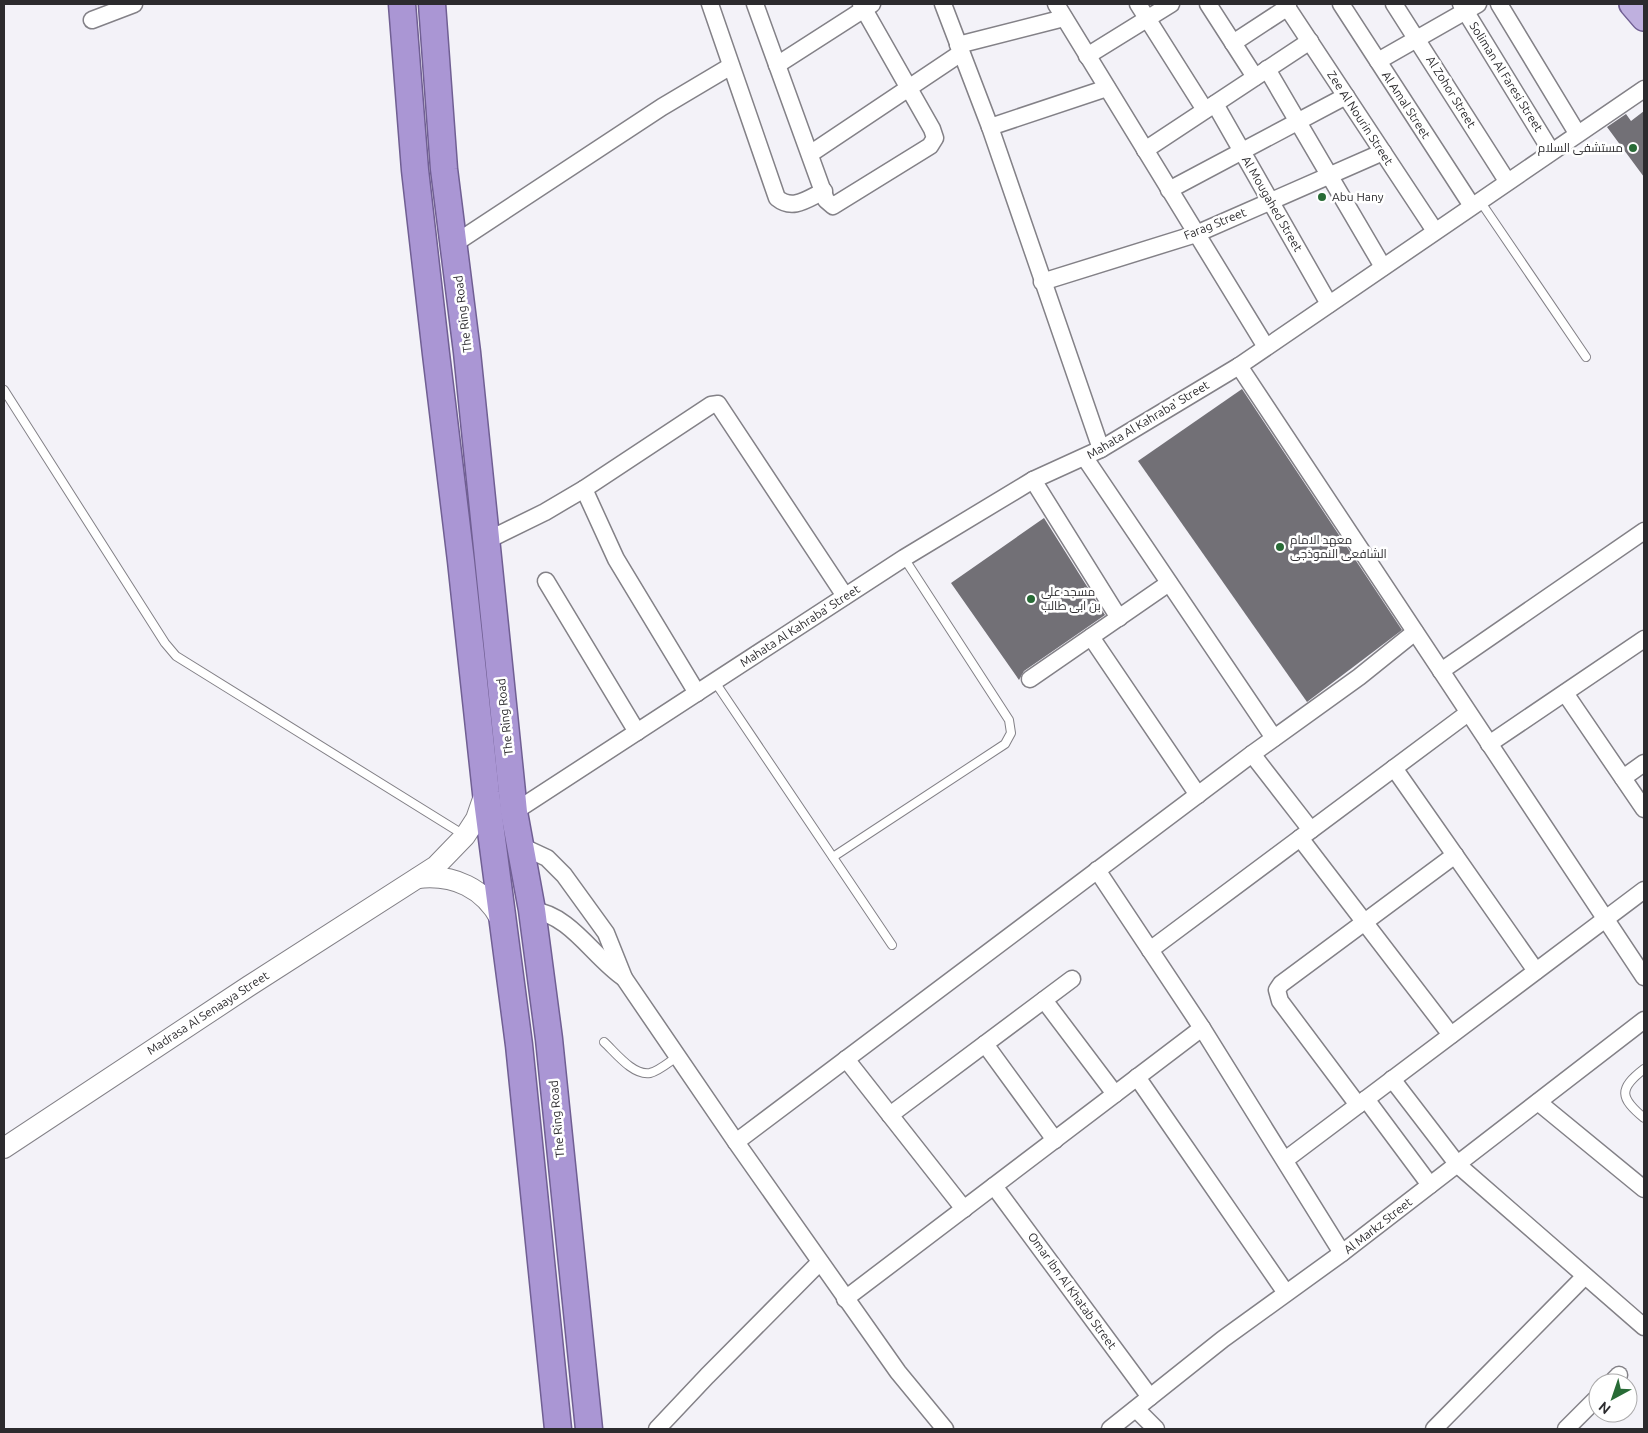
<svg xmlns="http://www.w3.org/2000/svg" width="1648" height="1433" viewBox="0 0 1648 1433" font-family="Ubuntu,Cairo,sans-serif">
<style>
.building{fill:#727076}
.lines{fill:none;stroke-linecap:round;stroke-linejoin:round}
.service-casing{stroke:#838187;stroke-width:10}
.minor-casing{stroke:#838187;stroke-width:19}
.tertiary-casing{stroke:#838187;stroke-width:22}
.primary-casing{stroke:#705f93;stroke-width:28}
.trunk-casing{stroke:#705f93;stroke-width:29}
.service{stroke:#fff;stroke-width:8}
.minor{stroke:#fff;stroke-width:16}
.tertiary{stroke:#fff;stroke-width:20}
.primary{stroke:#bfb0df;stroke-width:25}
.trunk{stroke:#aa96d4;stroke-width:26}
.poi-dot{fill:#286b36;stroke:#fff;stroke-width:2}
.labels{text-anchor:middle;stroke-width:5;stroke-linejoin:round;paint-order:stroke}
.street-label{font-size:12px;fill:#2c2b2e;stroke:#fff}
.poi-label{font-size:12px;fill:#2c2b2e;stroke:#fff;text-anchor:start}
</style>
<rect width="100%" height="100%" fill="#f3f2f8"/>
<g class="building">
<polygon points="1644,111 1644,177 1607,127 1626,114 1631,121"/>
<polygon points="1242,389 1402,630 1307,702 1138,461"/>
<polygon points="1044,518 1105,615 1024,671 1019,680 951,583"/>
</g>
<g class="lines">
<defs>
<g id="service">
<polyline points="1480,201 1586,357"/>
<polyline points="4,390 165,643 176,656 464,835"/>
<polyline points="715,682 892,945"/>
<polyline points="833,857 1005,744 1011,733 1009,720 904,558"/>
<path d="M604 1042C615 1052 633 1076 650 1073 659 1071 669 1062 678 1056"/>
<path d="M1644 1069C1618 1089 1620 1098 1644 1118"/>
</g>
<g id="minor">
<path d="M710 4 777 198C793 211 807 199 824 191"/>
<polyline points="755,4 826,200 833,206 930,146 935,138 932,129 861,4"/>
<polyline points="943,4 990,127 1107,88"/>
<polyline points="1056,4 1266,347"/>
<polyline points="1138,4 1205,110"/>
<polyline points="1208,4 1255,77"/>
<polyline points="1285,4 1435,231"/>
<polyline points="1341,4 1472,206"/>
<polyline points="1394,4 1507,181"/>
<polyline points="1461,4 1551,151"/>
<polyline points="1499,4 1577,133"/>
<polyline points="92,20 134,4"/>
<polyline points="1233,43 1288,7"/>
<polyline points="958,45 1064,18"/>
<polyline points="1087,56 1171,4"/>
<polyline points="1378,61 1478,4"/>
<polyline points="777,65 872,4"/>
<polyline points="1267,69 1383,267"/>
<polyline points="1215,104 1329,304"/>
<polyline points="990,127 1101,449"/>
<polyline points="1145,150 1310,41"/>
<polyline points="810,154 961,53"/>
<polyline points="1169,190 1346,96"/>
<polyline points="454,244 662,107 731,66"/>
<polyline points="1042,282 1196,234 1383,152"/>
<polyline points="1239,366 1644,977"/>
<polyline points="1085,458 1274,738"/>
<polyline points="1033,480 1119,618"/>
<polyline points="584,489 616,559 697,693"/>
<polyline points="488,540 545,512 584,489 711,405 718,404 845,596"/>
<polyline points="546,581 637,732"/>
<polyline points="1091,637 1198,795"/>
<polyline points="1441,671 1644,531"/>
<polyline points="1030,679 1169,583"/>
<polyline points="1565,693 1644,809"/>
<polyline points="1489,744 1644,639"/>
<polyline points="1252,754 1311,830"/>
<polyline points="1394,768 1536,971"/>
<polyline points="1623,778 1644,763"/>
<polyline points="514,812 904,558 1033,480 1101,449 1239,366 1644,89"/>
<polyline points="1300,838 1451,1035"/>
<polyline points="519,845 547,858 564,875 606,933 624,978 736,1142 898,1372 945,1429"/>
<polyline points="1097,870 1202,1028 1342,1253"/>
<path d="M532 910C571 915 593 957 624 978"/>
<polyline points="1150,950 1468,713"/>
<polyline points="1044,1000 1115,1094"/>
<polyline points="985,1044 1055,1140"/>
<polyline points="846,1059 964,1209"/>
<polyline points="1137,1077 1286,1293"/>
<polyline points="1392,1079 1458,1165 1644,1327"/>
<polyline points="1366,1099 1430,1185"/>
<polyline points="1538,1102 1644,1189"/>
<polyline points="1358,1105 1280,1001 1277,990 1281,984 1455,855"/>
<polyline points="890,1115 1072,979"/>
<polyline points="736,1142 1252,754 1359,677 1415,632"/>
<polyline points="1285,1160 1644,890"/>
<polyline points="994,1186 1150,1397"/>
<polyline points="845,1299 1202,1028"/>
<polyline points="1611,1383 1619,1375"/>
<polyline points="1136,1409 1156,1429"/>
<polyline points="657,1429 707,1376 820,1262"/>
<polyline points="1110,1429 1223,1339 1342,1253 1644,1020"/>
<polyline points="1434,1429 1585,1276"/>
<polyline points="1566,1429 1598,1397"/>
</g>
<g id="tertiary">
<path d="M418 878C454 874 484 888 501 920"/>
<polyline points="4,1148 249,986 436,866 465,836 476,819 485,793"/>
</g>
<polyline id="primary" points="1632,4 1644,18"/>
<g id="trunk">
<polyline points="402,4 415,170 436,354 461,561 486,793 519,1045 558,1429"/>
<polyline points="432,4 444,169 467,352 514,812 532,910 549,1039 589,1429"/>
</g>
</defs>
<use href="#service" class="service-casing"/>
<use href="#minor" class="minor-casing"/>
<use href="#tertiary" class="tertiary-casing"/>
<use href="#primary" class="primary-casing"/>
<use href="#trunk" class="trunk-casing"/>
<use href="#service" class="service"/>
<use href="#minor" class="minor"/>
<use href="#tertiary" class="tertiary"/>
<use href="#primary" class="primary"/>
<use href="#trunk" class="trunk"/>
</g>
<g class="poi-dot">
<circle cx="1633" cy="148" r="5"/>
<circle cx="1322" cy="197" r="5"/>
<circle cx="1280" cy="547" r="5"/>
<circle cx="1031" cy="599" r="5"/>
</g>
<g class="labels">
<g class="street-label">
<text transform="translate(1506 77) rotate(58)" y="4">Soliman Al Faresi Street</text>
<text transform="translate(1451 92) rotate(58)" y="4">Al Zohor Street</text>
<text transform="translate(1406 105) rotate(57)" y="4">Al Amal Street</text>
<text transform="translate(1360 118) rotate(57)" y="4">Zee Al Nourin Street</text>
<text transform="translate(1272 204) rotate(60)" y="4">Al Mougahed Street</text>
<text transform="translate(1215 224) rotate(-22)" y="4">Farag Street</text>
<text transform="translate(463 314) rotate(-97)" y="4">The Ring Road</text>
<text transform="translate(1148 420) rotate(-31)" y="4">Mahata Al Kahraba' Street</text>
<text transform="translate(800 626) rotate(-33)" y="4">Mahata Al Kahraba' Street</text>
<text transform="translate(505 717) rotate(-96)" y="4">The Ring Road</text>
<text transform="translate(208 1013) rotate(-33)" y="4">Madrasa Al Senaaya Street</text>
<text transform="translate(557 1119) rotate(-95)" y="4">The Ring Road</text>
<text transform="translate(1378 1226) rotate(-38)" y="4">Al Markz Street</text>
<text transform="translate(1072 1291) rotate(54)" y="4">Omar Ibn Al Khatab Street</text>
</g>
<g class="poi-label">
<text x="1623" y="152" text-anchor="end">مستشفى السلام</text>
<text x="1332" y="201">Abu Hany</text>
<text x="1290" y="544">معهد الامام<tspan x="1290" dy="14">الشافعى النموذجى</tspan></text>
<text x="1041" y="596">مسجد على<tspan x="1041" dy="14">بن ابى طالب</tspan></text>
</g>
</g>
<rect width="1648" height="1433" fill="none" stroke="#2c2b2e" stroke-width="10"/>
<g transform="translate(1613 1398) rotate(220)"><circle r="24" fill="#ffffff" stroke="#abaaab"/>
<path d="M0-4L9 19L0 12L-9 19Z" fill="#286b36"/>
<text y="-8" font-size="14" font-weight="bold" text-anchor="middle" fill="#2c2b2e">N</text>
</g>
</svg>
